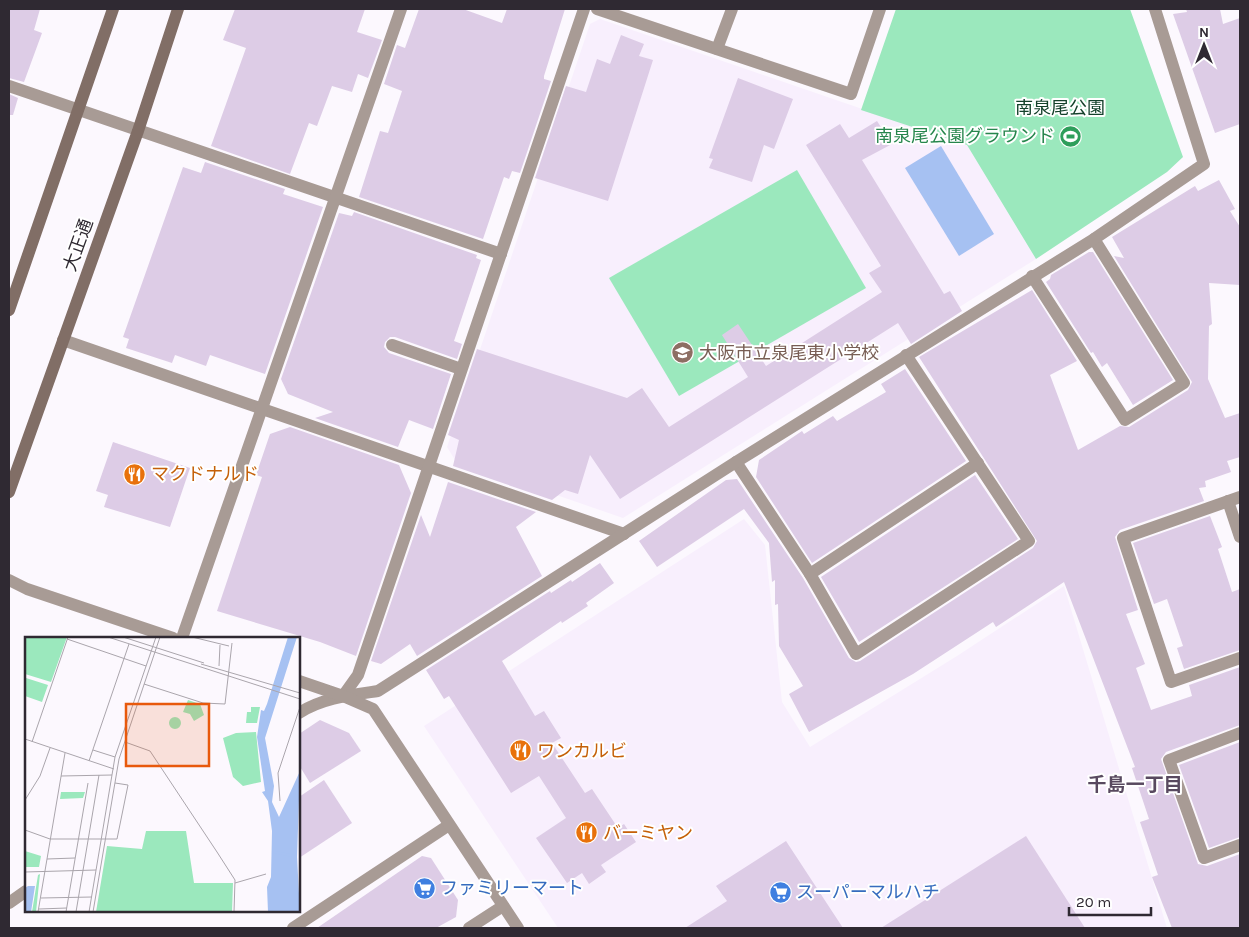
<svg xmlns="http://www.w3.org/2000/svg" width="1249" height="937" viewBox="0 0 1249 937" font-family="Karla,'Noto Sans JP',sans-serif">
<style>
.built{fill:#f8effd}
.green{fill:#9be8bd}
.water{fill:#a6c1f2}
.building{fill:#ddcce6}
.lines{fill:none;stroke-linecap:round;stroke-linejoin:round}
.service{stroke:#a89b95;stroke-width:12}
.minor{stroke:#a89b95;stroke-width:12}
.tertiary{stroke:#a89b95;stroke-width:12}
.secondary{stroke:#816e66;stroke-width:12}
.labels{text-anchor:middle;stroke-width:4;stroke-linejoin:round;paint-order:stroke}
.park-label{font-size:18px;fill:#14412b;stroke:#fff}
.leisure-label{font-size:18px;fill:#27864d;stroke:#fff;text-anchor:end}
.street-label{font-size:18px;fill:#2f2932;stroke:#fff}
.education-label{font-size:18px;fill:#785e54;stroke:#fff;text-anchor:start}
.food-label{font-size:18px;fill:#c56008;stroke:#fff;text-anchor:start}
.shop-label{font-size:18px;fill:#366cbe;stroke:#fff;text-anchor:start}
.neighbourhood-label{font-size:19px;font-weight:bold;fill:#58495f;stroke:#fff}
.inset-river{fill:none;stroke:#a6c1f2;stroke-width:2.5}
.inset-road{fill:none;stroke:#aaa5ac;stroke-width:1}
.view{fill:#e8590c;fill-opacity:0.15;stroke:#e8590c;stroke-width:2.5}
.inset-edge{fill:none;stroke:#2f2932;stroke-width:2.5}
</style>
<rect width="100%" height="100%" fill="#fcf8fe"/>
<g class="built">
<polygon points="600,19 967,145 1036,259 623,518 455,460 447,447 590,24"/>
<polygon points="744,519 765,545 782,702 810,747 957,656 1064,586 1167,928 558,928 424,726"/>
</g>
<g class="green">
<polygon points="896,9 1130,9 1183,157 1167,172 1036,259 967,145 861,110"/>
<polygon points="797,170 866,288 679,396 609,278"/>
</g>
<polygon class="water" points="941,146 994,234 959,256 905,168"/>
<g class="building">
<polygon points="9,9 40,9 34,30 42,33 24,82 9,78"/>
<polygon points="235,9 365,9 357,32 382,40 368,78 358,74 352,92 332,86 317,126 309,123 290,174 211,146 246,48 223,40"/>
<polygon points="419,9 463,9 502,23 507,9 565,9 544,76 544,79 551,81 520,173 512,171 509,179 504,177 483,239 359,197 380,131 388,133 402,91 384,84 397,45 405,48"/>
<polygon points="1186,9 1220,9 1223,24 1240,18 1240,124 1215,133 1173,14 1187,12"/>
<polygon points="621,35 644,44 639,56 653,60 608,201 535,178 566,86 586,92 597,59 610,64"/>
<polygon points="738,78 793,99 774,149 764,145 752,182 709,168 713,159 709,158"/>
<polygon points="9,94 18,98 13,115 9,115"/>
<polygon points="877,121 892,144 862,160 944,294 950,291 962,311 911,344 898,323 620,499 590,455 578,494 565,490 552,500 453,466 459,440 448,435 477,349 627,398 642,388 669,427 748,377 722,335 738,324 766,366 882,292 869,273 881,266 806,145 840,124 849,138"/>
<polygon points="205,162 285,189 283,194 323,207 265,374 210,355 206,366 175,355 172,363 126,348 129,339 123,337 183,167 201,173"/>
<polygon points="1219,180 1235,209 1230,211 1240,227 1240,285 1209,283 1212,324 1209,326 1208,379 1225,418 1240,413 1240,457 1227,461 1231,472 1205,481 1206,487 1199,488 1204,501 1120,530 1115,537 1138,610 1126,614 1145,664 1136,668 1151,710 1192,696 1189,685 1240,667 1240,725 1166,752 1161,759 1198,864 1207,866 1240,854 1240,928 1172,928 1152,877 1158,875 1140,822 1149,819 1132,768 1135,767 1064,582 996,627 993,622 913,674 809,732 789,694 803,686 779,646 778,604 775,605 775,580 772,582 769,543 744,509 657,567 639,541 726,480 737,479 803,578 849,658 856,662 860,661 1033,548 1037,541 919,357 1032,290 1077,361 1050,375 1078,450 1120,426 1129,427 1188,390 1192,382 1114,256 1124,258 1112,237 1195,186 1198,191"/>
<polygon points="354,212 477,255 476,258 481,260 454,341 462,344 457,359 395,337 390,337 385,342 384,347 389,353 451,374 433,429 409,420 398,447 315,418 333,412 288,394 281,379 339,213 352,216"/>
<polygon points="1089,252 1093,252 1173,380 1133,405 1107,363 1102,367 1093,352 1091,353 1046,282 1050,279 1051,275"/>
<polygon points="905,369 966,461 812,563 756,477 759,460 802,431 804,434 833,416 837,421 886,392 881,384"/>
<polygon points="290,427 399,465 411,493 356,656 320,642 217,611 262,477 256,475 270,434"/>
<polygon points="113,442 190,468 170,527 104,507 108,495 96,491"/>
<polygon points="975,475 1018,539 859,642 821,577"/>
<polygon points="448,482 536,512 516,527 542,576 417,656 410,644 381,664 371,661 421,515 430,537"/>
<polygon points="1210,516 1222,547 1218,549 1232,592 1240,589 1240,650 1184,669 1177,648 1183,646 1167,599 1154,604 1133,543"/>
<polygon points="600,563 614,583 586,603 588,606 562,623 561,621 502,661 535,716 544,711 561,738 552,743 585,793 592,789 618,828 624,824 636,842 601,865 606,872 589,884 582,873 567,883 536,838 566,818 539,776 511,793 449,696 444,699 426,670 550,591 551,593 571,580 572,582"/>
<polygon points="320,720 349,733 361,751 310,783 299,765 299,734"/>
<polygon points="1240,742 1240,837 1209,848 1179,765"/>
<polygon points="324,780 352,823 299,858 299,797"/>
<polygon points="1026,836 1085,928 881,928"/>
<polygon points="786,841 843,928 685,928 727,901 716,886"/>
<polygon points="422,856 431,858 458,900 456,917 436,928 317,928"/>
</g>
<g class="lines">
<polyline class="service" points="293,928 449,825"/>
<g class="minor">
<polyline points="597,9 851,94 880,9"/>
<polyline points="717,49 732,9"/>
<polyline points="9,86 501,254"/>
<polyline points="1032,276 1125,420 1184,383 1094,239"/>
<polyline points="63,340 624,534"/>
<polyline points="392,345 461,369"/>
<polyline points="736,462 810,574 856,654 1029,541 906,355"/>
<polyline points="1240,497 1123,538 1171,682 1240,658"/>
<polyline points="1228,501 1240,537"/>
<polyline points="810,574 978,463"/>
<polyline points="182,638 401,9"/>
<polyline points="343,696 358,675 584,9"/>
<path d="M299 713C322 698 351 695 378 691L736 462 1094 239 1204 164 1155 9"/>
<polyline points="1240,733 1169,760 1204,858 1240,845"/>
<polyline points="9,903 26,891"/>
<polyline points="469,928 503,906"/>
</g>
<g class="tertiary">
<polyline points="9,580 27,589 173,638"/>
<polyline points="299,681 343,696 373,709 518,928"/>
</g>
<g class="secondary">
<polyline points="9,310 113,9"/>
<polyline points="9,492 138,131 178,9"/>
</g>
</g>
<defs>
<symbol id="stadium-disc" viewBox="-11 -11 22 22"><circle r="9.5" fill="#2e9e5b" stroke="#fff"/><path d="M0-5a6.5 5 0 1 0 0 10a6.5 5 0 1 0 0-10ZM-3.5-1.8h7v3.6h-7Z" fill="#fff"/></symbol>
<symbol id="school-disc" viewBox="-11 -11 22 22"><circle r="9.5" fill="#8d6e63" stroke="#fff"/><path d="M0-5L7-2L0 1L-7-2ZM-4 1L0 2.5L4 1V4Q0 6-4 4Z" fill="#fff"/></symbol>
<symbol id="restaurant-disc" viewBox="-11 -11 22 22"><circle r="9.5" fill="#e8710a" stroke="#fff"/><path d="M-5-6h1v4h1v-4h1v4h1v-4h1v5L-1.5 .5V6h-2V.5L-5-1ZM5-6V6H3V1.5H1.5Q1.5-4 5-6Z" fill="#fff"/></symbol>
<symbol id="supermarket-disc" viewBox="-11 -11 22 22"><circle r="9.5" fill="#3f7fe0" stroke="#fff"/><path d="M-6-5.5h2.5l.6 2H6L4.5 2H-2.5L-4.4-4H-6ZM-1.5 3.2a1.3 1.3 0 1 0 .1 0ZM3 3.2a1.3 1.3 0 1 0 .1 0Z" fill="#fff"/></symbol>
</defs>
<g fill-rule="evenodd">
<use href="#stadium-disc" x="1058" y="124" width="25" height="25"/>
<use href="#school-disc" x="670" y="340" width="25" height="25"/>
<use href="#restaurant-disc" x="122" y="462" width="25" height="25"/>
<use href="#restaurant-disc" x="508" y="738" width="25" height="25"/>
<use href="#restaurant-disc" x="574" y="820" width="25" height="25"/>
<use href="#supermarket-disc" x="412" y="876" width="25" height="25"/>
<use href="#supermarket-disc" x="768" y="880" width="25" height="25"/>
</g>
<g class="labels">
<g class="park-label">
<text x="1060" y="114">南泉尾公園</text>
</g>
<g class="leisure-label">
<text x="1055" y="142">南泉尾公園グラウンド</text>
</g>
<g class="street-label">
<text transform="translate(78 245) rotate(-70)" y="6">大正通</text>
</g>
<g class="education-label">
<text x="699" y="359">大阪市立泉尾東小学校</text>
</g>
<g class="food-label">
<text x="151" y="480">マクドナルド</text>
<text x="537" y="757">ワンカルビ</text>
<text x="603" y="839">バーミヤン</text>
</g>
<g class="shop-label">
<text x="440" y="894">ファミリーマート</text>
<text x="796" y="898">スーパーマルハチ</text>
</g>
<g class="neighbourhood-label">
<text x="1135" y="791">千島一丁目</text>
</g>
</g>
<g transform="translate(25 637)">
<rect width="275" height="275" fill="#fcf8fe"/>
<path d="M0 0H42L26 45 0 37ZM1 41 23 48 17 65 0 59ZM163 63 175 67 179 78 169 84 165 77 158 75ZM226 70H235L232 86H221L222 75H226ZM144 86a6 6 0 1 1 12 0a6 6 0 1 1-12 0ZM231 95 236 145 218 149 208 140 198 101 211 96ZM36 155H60L58 161 35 162ZM121 194H161L169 246H208L207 275H71L82 209 117 212ZM0 214 16 219 14 230H0ZM15 237 11 275H7L13 238Z" fill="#9be8bd"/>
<path d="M263 0H272L240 101 249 149 247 165 254 180 275 134 272 220 275 275H243L242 250 246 240 247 194 243 164 237 155 240 154 232 100 236 73 239 74 242 67ZM3 249H10L6 275H0V251Z" fill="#a6c1f2"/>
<path class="inset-river" d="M249 215 269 219"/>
<path class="inset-road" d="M83 0 275 62M98 0 179 26M167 0 204 9M42 2 121 29M176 27 275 56M194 29 195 8M119 47 178 66 200 67 207 6M0 102 89 132M7 105 43 0M100 105 125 114 192 215 210 243 209 275M68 113 90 120M64 124 104 7M36 139 87 138M0 163 15 139 25 111M255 164 253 136 275 70M0 193 25 202H92L103 148 90 146M22 222 50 221M0 235 71 233M210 246 241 237M16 261 67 260M14 272 42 271M13 275 40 116M41 275 63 146M51 275 74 138M64 275 90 120 131 0M68 275 94 122 135 0"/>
<path class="view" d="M101 67H184V129H101Z"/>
<rect width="275" height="275" class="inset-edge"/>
</g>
<rect width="1249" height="937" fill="none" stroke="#2f2932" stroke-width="20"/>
<g transform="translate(1204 45)" stroke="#ffffff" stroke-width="4" paint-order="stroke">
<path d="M0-4L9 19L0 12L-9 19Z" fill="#2f2932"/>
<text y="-8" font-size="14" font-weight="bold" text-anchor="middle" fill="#2f2932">N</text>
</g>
<path d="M1069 907v8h82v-8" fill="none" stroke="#2f2932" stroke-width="2.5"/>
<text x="1076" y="907" font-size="15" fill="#2f2932" stroke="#ffffff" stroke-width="4" paint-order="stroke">20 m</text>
</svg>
